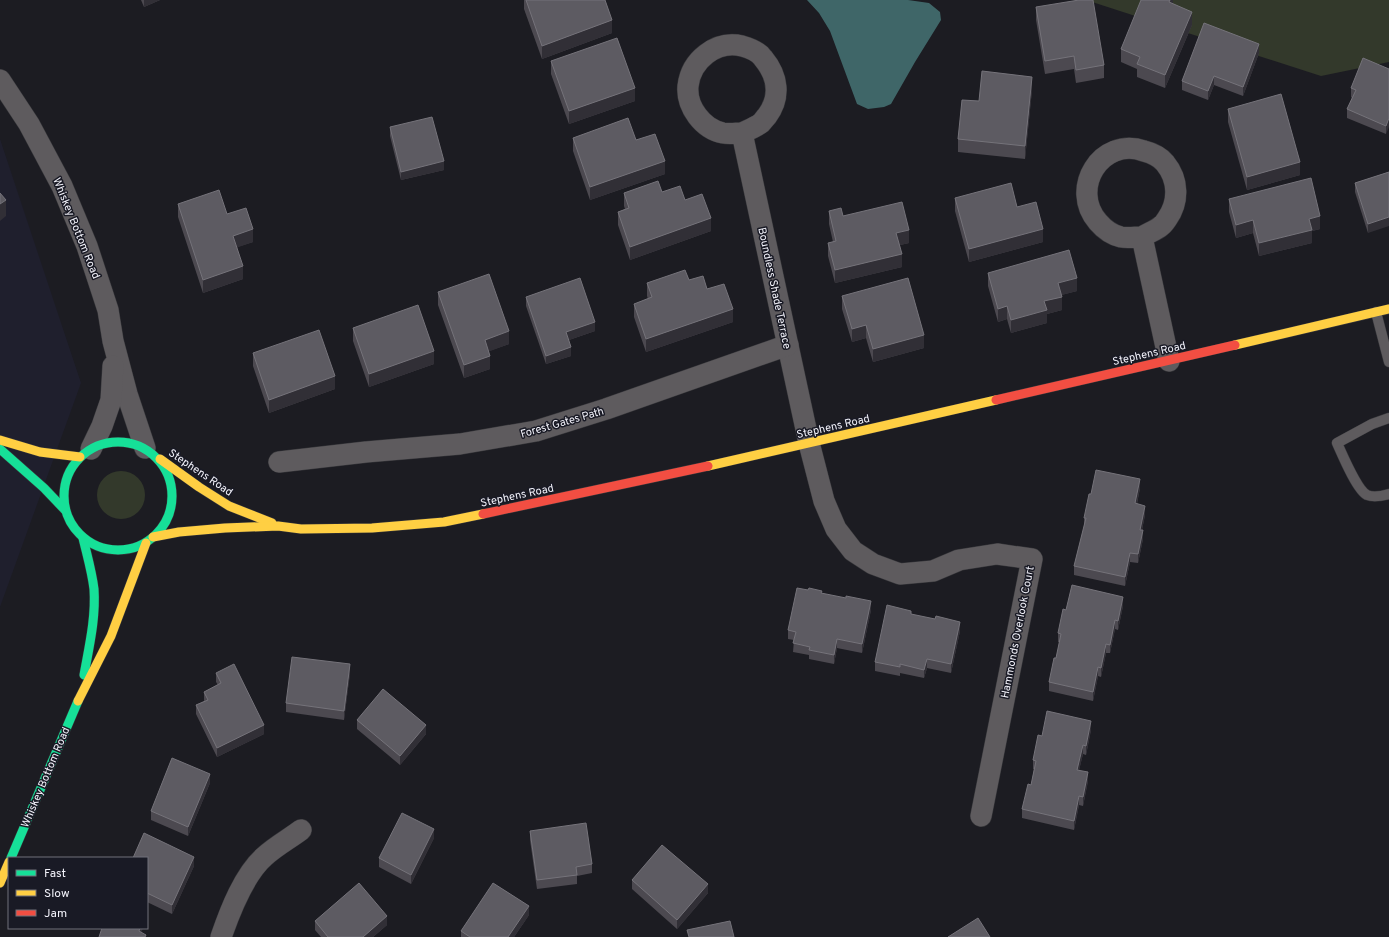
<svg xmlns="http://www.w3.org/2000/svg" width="1389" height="937" viewBox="0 0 1389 937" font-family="Overpass,sans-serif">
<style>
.built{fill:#1f1f2d}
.green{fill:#33392b}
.water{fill:#3f6668}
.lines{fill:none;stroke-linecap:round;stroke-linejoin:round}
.lane-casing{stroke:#37373b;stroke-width:11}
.street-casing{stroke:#37373b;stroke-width:22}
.fast-casing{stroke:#37373b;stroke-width:10}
.slow-casing{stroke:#37373b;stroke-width:10}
.jam-casing{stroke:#37373b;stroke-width:10}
.lane{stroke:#5e5b5e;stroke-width:10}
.street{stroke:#5e5b5e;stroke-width:21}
.fast{stroke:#16e098;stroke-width:9}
.slow{stroke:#ffcf43;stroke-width:9}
.jam{stroke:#f24e42;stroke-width:9}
.wall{fill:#4c4950}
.shaded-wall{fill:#312f36}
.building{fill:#5d5b62;stroke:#75737a}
.labels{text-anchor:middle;stroke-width:3;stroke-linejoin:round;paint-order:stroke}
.street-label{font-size:11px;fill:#f2f2fa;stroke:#191a25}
</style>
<rect width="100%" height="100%" fill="#1c1c22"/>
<polygon class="built" points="0,139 81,383 0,607"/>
<g class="green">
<polygon points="1086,0 1389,0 1389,62 1321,76"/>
<circle cx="121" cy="495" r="24"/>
</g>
<polygon class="water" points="807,0 908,0 929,3 940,12 941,20 915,62 891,104 884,107 868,109 857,104 830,31 819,13"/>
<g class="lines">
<defs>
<g id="lane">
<polyline points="1376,312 1389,362"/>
<path d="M1389 418 1372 424 1337 443C1342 454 1357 490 1367 495 1374 498 1382 496 1389 494"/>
</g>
<g id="street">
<polyline points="0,80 29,124 62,186 87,246 108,310 113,341 127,394 145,448"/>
<path d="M742 133C736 133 729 134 723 133 703 129 686 107 688 86 691 60 716 40 742 46 749 48 759 52 763 58 778 76 781 97 767 116 765 118 763 121 761 123 756 127 748 130 742 133L809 443 824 501 836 529 853 551 873 564 900 574 933 571 959 560 997 554 1032 559 981 816"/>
<path d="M1142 237C1135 237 1127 238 1121 237 1112 235 1104 229 1098 222 1069 189 1101 136 1144 151 1152 153 1160 157 1165 163 1179 180 1179 202 1167 219 1165 222 1163 225 1161 226 1155 231 1148 233 1142 237L1169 361"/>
<polyline points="91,449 102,426 111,400 113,366"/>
<polyline points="279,462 366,452 460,444 536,431 606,409 788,345"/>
<path d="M221 937C230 911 244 874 265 856 276 846 289 839 301 830"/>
</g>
<g id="fast">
<circle cx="118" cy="496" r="54"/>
<polyline points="0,449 44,488 65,510"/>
<path d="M83 538C87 555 92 572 94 589 96 618 89 647 84 675"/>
<polyline points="11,858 78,701"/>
</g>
<g id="slow">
<polyline points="1235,345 1389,309"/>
<polyline points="0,440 40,452 80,457"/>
<polyline points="160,459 199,487 229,506 272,523"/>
<polyline points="708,466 996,400"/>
<polyline points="153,537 179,532 225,528 278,526 301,529 372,528 444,522 483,514"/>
<polyline points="78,701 111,636 146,543"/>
<polyline points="0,883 9,862"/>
</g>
<g id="jam">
<polyline points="996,400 1235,345"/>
<polyline points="483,514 708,466"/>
</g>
</defs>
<use href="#lane" class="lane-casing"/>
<use href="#street" class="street-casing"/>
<use href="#fast" class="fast-casing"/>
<use href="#slow" class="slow-casing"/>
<use href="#jam" class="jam-casing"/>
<use href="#lane" class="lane"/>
<use href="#street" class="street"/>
<use href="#fast" class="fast"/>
<use href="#slow" class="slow"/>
<use href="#jam" class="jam"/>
</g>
<g class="wall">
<polygon points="141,0 160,0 144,7"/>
<polygon points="524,0 605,0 612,33 542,59 524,9"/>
<polygon points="1173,0 1173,4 1192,25 1165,88 1137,77 1137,69 1121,62 1121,49"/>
<polygon points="1036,7 1104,65 1104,78 1076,83 1074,69 1045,74 1036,20"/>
<polygon points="1259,53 1243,96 1214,85 1208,100 1182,90 1182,81"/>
<polygon points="551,61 635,101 569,124 551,74"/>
<polygon points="1389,69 1386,134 1347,118 1347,109 1352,98 1351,97 1351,88"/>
<polygon points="1032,90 1025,159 958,152 958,139 979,101"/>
<polygon points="1228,109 1300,175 1247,190 1228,122"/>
<polygon points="390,127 444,170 401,180 390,136"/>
<polygon points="573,138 636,140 665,174 590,200 573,151"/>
<polygon points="1389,172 1368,233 1355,192 1355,183"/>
<polygon points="662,192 685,200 711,231 630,260 618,225 618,212 625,209 624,206 624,193"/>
<polygon points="955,198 1017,207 1043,242 969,262 955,211"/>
<polygon points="1229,199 1320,229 1312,231 1312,243 1259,256 1253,233 1236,238 1229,212"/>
<polygon points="178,204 227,214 253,242 237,247 243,279 203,293 178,217"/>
<polygon points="829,211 843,216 909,243 900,245 902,267 835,283 828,256 828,243 833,242 829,224"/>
<polygon points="988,273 1077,291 1061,295 1062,310 1047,314 1047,323 1011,333 1007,319 998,322 988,286"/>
<polygon points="647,283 707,289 733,322 646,352 634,317 634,304 648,299 647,296"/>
<polygon points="438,292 509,344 489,351 490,369 464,378 438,305"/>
<polygon points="842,296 924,348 873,362 866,338 852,342 842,309"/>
<polygon points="526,297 595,331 569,340 571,356 546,364 526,306"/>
<polygon points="353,328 434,364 369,387 353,341"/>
<polygon points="253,353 335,389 269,413 253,366"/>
<polygon points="1140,488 1137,504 1145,515 1142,530 1143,539 1138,563 1130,562 1125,586 1074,575 1074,566 1084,527 1084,518"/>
<polygon points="822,593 871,610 862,653 837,648 834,664 809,659 809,655 793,652 794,640 788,639 788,630"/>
<polygon points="1123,606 1118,630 1115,629 1110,653 1106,653 1101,677 1098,676 1093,701 1049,691 1049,682 1056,658 1060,642 1058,642 1058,633"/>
<polygon points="911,614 960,631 951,673 927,668 924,678 900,673 900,676 875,671 875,662"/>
<polygon points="216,673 264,734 217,757 196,714 196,705 204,701 204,692 218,685 216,682"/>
<polygon points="350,673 344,720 286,712 286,703"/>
<polygon points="357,720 426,734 400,765 357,729"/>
<polygon points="1091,730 1086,755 1083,754 1079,770 1088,781 1083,806 1079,805 1074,830 1022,818 1022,809 1031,785 1034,769 1033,769 1033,760 1042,736"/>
<polygon points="210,783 188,836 151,820 151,811"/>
<polygon points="530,831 592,864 592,873 577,876 577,884 537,889 530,840"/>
<polygon points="434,838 411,884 379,867 379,858"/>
<polygon points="147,858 194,866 172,914 147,902"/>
<polygon points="632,880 708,893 677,929 632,889"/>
<polygon points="529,915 514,937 461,937 461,931"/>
<polygon points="315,921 387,925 373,937 321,937 315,930"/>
</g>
<g class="shaded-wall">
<polygon points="144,0 160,0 144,7"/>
<polygon points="1170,0 1173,0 1173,4 1169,2"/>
<polygon points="1192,12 1192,25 1165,88 1165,75"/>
<polygon points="612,20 612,33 542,59 542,46"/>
<polygon points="1259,44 1259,53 1243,96 1243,87"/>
<polygon points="1214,76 1214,85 1208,100 1208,91"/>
<polygon points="1032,77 1032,90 1025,159 1025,146"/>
<polygon points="635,88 635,101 569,124 569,111"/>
<polygon points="1389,118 1389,127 1386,134 1386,126"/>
<polygon points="444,161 444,170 401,180 401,172"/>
<polygon points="665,161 665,174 590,200 590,187"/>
<polygon points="1300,162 1300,175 1247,190 1247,177"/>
<polygon points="6,200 6,216 0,221 0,204"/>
<polygon points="1320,216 1320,229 1312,231 1312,243 1259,256 1259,243 1309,219"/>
<polygon points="1389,217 1389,226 1368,233 1368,224"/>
<polygon points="711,218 711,231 630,260 630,247"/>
<polygon points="1253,220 1253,233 1236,238 1236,225"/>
<polygon points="253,229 253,242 233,249 233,236"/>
<polygon points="1043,229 1043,242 969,262 969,249"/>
<polygon points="909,230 909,243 896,246 896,233"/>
<polygon points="902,254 902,267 835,283 835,270"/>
<polygon points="243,266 243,279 203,293 203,280"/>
<polygon points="1077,278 1077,291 1058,296 1058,283"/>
<polygon points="1062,297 1062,310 1047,314 1047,323 1011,333 1011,320 1044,301"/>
<polygon points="1007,306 1007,319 998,322 998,309"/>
<polygon points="733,309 733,322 646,352 646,339"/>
<polygon points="595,322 595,331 566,341 566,332"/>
<polygon points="866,325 866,338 852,342 852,329"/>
<polygon points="509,331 509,344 485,353 485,340"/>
<polygon points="924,335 924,348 873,362 873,349"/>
<polygon points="571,347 571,356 546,364 546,356"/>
<polygon points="434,351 434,364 369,387 369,374"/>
<polygon points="490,356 490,369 464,378 464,365"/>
<polygon points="335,376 335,389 269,413 269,400"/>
<polygon points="1140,479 1140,488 1135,512 1135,503"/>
<polygon points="1145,506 1145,515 1140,539 1140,530"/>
<polygon points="1143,530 1143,539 1138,563 1138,554"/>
<polygon points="1130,553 1130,562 1125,586 1125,577"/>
<polygon points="1123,597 1123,606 1118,630 1118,621"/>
<polygon points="871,601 871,610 862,653 862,644"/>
<polygon points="1115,620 1115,629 1110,653 1110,645"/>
<polygon points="960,622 960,631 951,673 951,664"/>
<polygon points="837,639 837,648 834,664 834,655"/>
<polygon points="1106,644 1106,653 1101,677 1101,668"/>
<polygon points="927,659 927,668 924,678 924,670"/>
<polygon points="350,664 350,673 344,720 344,711"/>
<polygon points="1098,667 1098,676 1093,701 1093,692"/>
<polygon points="1091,721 1091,730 1086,755 1086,746"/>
<polygon points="264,725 264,734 217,757 217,748"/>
<polygon points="426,725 426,734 400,765 400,756"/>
<polygon points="1083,745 1083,754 1077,779 1077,770"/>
<polygon points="1088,772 1088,781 1083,806 1083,797"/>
<polygon points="210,774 210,783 188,836 188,827"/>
<polygon points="1079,796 1079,805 1074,830 1074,821"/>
<polygon points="434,829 434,838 411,884 411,875"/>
<polygon points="194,857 194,866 172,914 172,905"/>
<polygon points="708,884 708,893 677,929 677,920"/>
<polygon points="529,906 529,915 514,937 508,937"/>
<polygon points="387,916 387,925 373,937 363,937"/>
<polygon points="140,928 143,928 140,937 139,931"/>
</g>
<g class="building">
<polygon points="526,0 605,0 612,20 542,46"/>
<polygon points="1079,0 1093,0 1104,65 1076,70 1074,56 1045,61 1036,7"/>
<polygon points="1141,0 1170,0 1169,2 1192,12 1165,75 1137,64 1140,57 1121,49"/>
<polygon points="1204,23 1259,44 1243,87 1214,76 1208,91 1182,81"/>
<polygon points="617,38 635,88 569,111 551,61"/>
<polygon points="1363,58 1389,69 1389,118 1386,126 1347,109 1356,90 1351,88"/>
<polygon points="982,71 1032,77 1025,146 958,139 962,100 979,101"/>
<polygon points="1281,94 1300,162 1247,177 1228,109"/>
<polygon points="432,117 444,161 401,172 390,127"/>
<polygon points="628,118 636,140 655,134 665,161 590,187 573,138"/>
<polygon points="1389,172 1389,217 1368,224 1355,183"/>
<polygon points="1311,178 1320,216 1309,219 1312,230 1259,243 1253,220 1236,225 1229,199"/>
<polygon points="658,181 662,192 680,186 685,200 702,194 711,218 630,247 618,212 629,208 624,193"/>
<polygon points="1011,183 1017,207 1036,202 1043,229 969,249 955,198"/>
<polygon points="219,190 227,214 246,208 253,229 233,236 243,266 203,280 178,204"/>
<polygon points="0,193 6,200 0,204"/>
<polygon points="902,202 909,230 896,233 902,254 835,270 828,243 836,241 829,211 841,208 843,216"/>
<polygon points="1069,250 1077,278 1058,283 1062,297 1044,301 1047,310 1011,320 1007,306 998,309 988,273"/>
<polygon points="685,270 689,280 703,276 707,289 724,284 733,309 646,339 634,304 652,297 647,283"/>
<polygon points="489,274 509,331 485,340 490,356 464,365 438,292"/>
<polygon points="580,278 595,322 566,332 571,347 546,356 526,297"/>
<polygon points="908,278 924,335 873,349 866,325 852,329 842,296"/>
<polygon points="418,305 434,351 369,374 353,328"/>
<polygon points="319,330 335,376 269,400 253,353"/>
<polygon points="1096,470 1140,479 1135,503 1145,506 1140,530 1143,530 1138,554 1130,553 1125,577 1074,566 1086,518 1084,518 1089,494 1091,494"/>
<polygon points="1072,585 1123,597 1118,621 1115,620 1110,645 1106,644 1101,668 1098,667 1093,692 1049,682 1054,658 1056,658 1061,634 1058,633 1063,609 1066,610"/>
<polygon points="797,588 808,590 809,588 822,591 821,593 846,598 846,596 871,601 862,644 837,639 834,655 809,650 810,647 793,643 796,632 788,630"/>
<polygon points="887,605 911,611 911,614 935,619 936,616 960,622 951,664 927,659 924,670 900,664 900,667 875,662"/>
<polygon points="292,657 350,664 344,711 286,703"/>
<polygon points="234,664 264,725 217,748 196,705 208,700 204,692 221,683 216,673"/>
<polygon points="383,689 426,725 400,756 357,720"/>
<polygon points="1047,711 1091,721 1086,746 1083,745 1077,770 1088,772 1083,797 1079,796 1074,821 1022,809 1028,784 1031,785 1036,761 1033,760 1038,735 1042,736"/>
<polygon points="172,758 210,774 188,827 151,811"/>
<polygon points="402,813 434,829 411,875 379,858"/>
<polygon points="586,823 592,864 576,867 577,875 537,880 530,831"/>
<polygon points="144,833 194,857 172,905 147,893 147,858 133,858"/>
<polygon points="662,845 708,884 677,920 632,880"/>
<polygon points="359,883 387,916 363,937 328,937 315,921"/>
<polygon points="493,883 529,906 508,937 470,937 461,931"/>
<polygon points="978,918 990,937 948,937"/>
<polygon points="730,921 734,937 689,937 687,930"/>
<polygon points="102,928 140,928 139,931 146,935 145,937 99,937"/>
</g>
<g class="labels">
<g class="street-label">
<text transform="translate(77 228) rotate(68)" y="4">Whiskey Bottom Road</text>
<text transform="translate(775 288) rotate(78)" y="4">Boundless Shade Terrace</text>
<text transform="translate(1149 353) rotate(-13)" y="4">Stephens Road</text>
<text transform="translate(562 422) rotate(-16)" y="4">Forest Gates Path</text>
<text transform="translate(833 426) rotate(-13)" y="4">Stephens Road</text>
<text transform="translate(201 472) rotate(34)" y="4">Stephens Road</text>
<text transform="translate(517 495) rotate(-12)" y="4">Stephens Road</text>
<text transform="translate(1017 632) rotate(-79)" y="4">Hammonds Overlook Court</text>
<text transform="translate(45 777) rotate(-67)" y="4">Whiskey Bottom Road</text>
</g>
</g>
<rect x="8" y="857" width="140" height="72" fill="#191a25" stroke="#70707a"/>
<rect x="16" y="870" width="20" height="6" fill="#16e098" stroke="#70707a"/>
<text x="44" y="877" font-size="12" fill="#f2f2fa">Fast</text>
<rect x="16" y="890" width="20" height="6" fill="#ffcf43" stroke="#70707a"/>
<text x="44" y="897" font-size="12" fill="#f2f2fa">Slow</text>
<rect x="16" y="910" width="20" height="6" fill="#f24e42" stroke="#70707a"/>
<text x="44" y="917" font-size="12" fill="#f2f2fa">Jam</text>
</svg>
